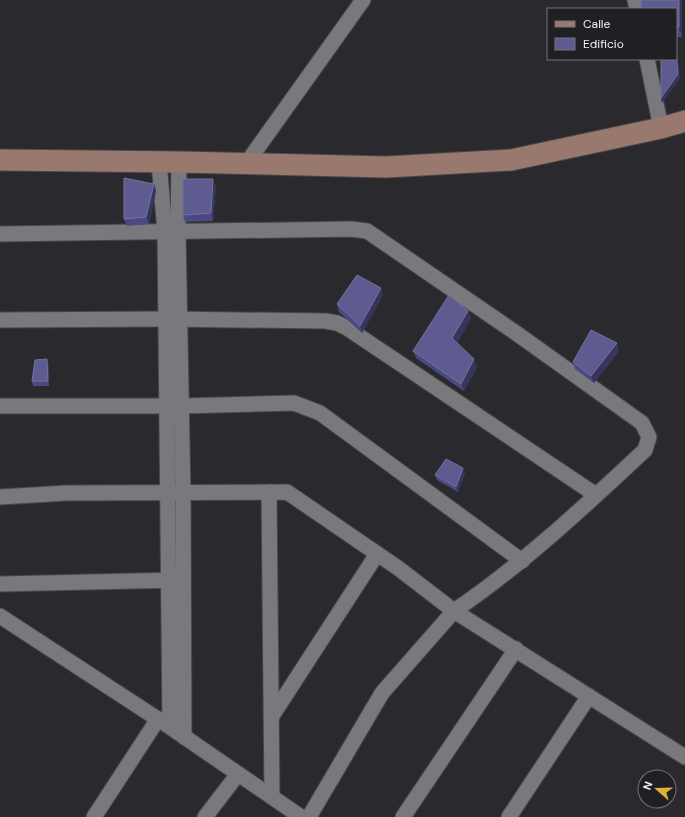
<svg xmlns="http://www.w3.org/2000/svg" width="685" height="817" viewBox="0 0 685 817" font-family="'DM Sans',sans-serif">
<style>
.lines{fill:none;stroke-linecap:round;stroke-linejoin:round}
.street-casing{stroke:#48484b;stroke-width:17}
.secondary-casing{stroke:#48484b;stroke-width:23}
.street{stroke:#79797d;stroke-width:15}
.secondary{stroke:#99796e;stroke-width:21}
.wall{fill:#4b4983}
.shaded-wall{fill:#37355c}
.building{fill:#5d5b8f;stroke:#74729f}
</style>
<rect width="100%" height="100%" fill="#2a2a2e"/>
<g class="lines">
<defs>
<g id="street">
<polyline points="635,0 637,9"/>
<polyline points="647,59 661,128"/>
<polyline points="159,162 165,232 170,727"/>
<polyline points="179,162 178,232 183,494 184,737"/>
<polyline points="246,164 363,0"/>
<path d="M0 234 351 229 367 231 516 333 642 423 649 437 645 450C584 507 523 564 454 611L398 568 287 492 67 493 0 497"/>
<polyline points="0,320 166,319 325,321 337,323 347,328 596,495"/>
<polyline points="0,406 182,406 294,403 320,413 522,561"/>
<polyline points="269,492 272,797"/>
<polyline points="0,584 178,580"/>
<polyline points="0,616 170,727 301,817"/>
<polyline points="272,716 377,554"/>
<polyline points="94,817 158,719"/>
<polyline points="205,817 238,774"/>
<polyline points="309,817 382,693 454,611 685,757"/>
<polyline points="403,817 516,649"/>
<polyline points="509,817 589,696"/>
</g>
<polyline id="secondary" points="0,160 179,162 386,167 511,160 661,128 685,121"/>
</defs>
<use href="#street" class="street-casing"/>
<use href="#secondary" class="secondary-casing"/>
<use href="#street" class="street"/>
<use href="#secondary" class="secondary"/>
</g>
<g class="wall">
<polygon points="641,0 682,0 682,37 676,37 676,9"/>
<polygon points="154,184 156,191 149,224 127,226 124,219"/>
<polygon points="216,186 213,221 185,222 183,215"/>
<polygon points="383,295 362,333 339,312 337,304"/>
<polygon points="468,311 471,318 457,343 477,367 464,391 416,358 413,351"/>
<polygon points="619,351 594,383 575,369 573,362"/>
<polygon points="49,364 49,386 33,386 32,381"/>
<polygon points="465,473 458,492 437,480 435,475"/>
</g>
<g class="shaded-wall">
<polygon points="679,0 682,0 682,37 679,27"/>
<polygon points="676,53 678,58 680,79 662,103 661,98"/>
<polygon points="213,179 216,186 213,221 211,213"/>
<polygon points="154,184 156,191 149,224 146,217"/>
<polygon points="381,288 383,295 362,333 360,326"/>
<polygon points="468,311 471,318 455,346 452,338"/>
<polygon points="617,343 619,351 594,383 591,376"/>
<polygon points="47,359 49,364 49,386 48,381"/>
<polygon points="474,359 477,367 464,391 461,384"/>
<polygon points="463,468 465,473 458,492 456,487"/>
</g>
<g class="building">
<polygon points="641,0 679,0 679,27 676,27 676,9 641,9"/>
<polygon points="676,53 678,74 661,98 661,59 676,59"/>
<polygon points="124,178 154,184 146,217 124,219"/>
<polygon points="183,179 213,179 211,213 183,215"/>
<polygon points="357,275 381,288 360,326 337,304"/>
<polygon points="449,295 468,311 452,338 474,359 461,384 413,351"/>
<polygon points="591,330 617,343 591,376 573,362"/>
<polygon points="47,359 48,381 32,381 35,360"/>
<polygon points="446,459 463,468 456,487 435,475"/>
</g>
<rect x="547" y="8" width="130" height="52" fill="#202024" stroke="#747477"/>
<rect x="555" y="21" width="20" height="6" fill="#99796e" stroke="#747477"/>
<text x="583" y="28" font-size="12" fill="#f1f1f4">Calle</text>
<rect x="555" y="38" width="20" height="12" fill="#5d5b8f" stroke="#747477"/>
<text x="583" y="48" font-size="12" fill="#f1f1f4">Edificio</text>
<g transform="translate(657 789) rotate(290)"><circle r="19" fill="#202024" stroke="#747477"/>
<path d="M0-3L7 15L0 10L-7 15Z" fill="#d9b334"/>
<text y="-6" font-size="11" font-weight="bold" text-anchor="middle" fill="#f1f1f4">N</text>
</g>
</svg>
